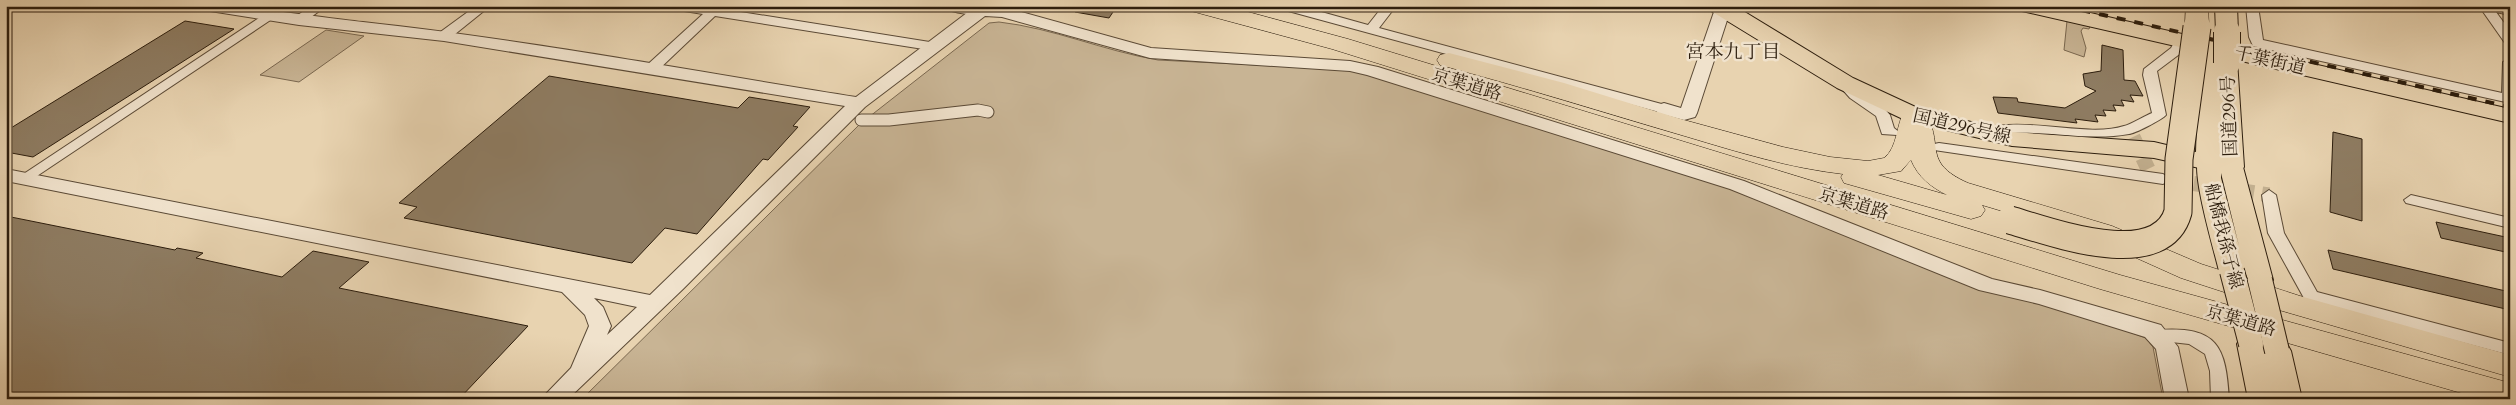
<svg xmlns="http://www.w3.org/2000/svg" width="2516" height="405" viewBox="0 0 2516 405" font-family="Cardo,'Noto Serif JP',serif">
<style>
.green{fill:#c8b494;stroke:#7a6850}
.building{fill:#8e7c62;stroke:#2c1d0d}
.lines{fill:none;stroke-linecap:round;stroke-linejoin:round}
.minor-tunnel{stroke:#c2af8f;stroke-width:15;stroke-dasharray:15 8;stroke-linecap:butt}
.pedestrian-casing{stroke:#5b4a36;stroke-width:13}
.minor-casing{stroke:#5b4a36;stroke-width:2}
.tertiary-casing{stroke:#5b4a36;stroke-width:2}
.primary-casing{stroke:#2c1d0d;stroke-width:2}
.trunk-casing{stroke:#2c1d0d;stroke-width:2}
.motorway-casing{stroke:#2c1d0d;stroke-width:1}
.pedestrian{stroke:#f0e2cc;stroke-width:11}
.minor{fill:#f0e2cc;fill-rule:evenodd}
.tertiary{fill:#f0e2cc;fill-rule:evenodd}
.primary{fill:#e8d3b0;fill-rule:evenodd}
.trunk{fill:#e8d3b0;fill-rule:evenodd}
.motorway{fill:#e8d3b0;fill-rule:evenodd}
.rail{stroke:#2c1d0d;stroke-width:4;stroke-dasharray:9 9;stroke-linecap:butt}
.primary-bridge-casing{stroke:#2c1d0d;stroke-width:26;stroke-linecap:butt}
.trunk-bridge-casing{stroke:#2c1d0d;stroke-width:28;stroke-linecap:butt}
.motorway-bridge-casing{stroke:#2c1d0d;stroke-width:29;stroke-linecap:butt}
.primary-bridge{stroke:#e8d3b0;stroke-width:24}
.trunk-bridge{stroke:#e8d3b0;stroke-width:26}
.motorway-bridge{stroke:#e8d3b0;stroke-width:27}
.labels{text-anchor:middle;stroke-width:5;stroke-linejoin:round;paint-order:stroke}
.street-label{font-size:18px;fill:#2c1d0d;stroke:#f0e2cc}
.neighbourhood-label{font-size:19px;fill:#2c1d0d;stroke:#f0e2cc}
</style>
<rect width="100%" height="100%" fill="#e8d3b0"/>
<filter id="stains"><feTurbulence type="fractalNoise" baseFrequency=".004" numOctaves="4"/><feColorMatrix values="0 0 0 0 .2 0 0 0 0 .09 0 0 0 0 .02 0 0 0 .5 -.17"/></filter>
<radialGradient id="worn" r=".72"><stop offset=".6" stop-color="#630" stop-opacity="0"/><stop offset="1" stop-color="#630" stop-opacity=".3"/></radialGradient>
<g class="green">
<polygon points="2067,21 2091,24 2089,29 2083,28 2081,31 2086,48 2084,57 2064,50"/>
<path d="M999 22C1053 28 1104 51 1158 60L1353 70 1709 179 2146 338 2153 347 2163 399H582L860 124 989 23Z"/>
<polygon points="326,30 364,36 299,82 260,75"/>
</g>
<g class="building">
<polygon points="1075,6 1117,6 1109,18 1075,12"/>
<polygon points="185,21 234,29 33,157 6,152 6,131"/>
<polygon points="2102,45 2123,50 2124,80 2135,81 2143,96 2130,95 2134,102 2121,100 2124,106 2113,105 2116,111 2103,110 2106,116 2095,115 2098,122 2075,119 2077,123 1998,113 1993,97 2017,98 2018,102 2065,108 2096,91 2085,86 2083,74 2101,71"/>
<polygon points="549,76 738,108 749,97 810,107 793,126 798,127 768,160 763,159 697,234 665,228 632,263 404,218 417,207 399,203"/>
<polygon points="2333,132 2362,139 2362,221 2330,212"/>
<polygon points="6,216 175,250 177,248 203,253 196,258 282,277 313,251 369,262 339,288 528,326 459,399 6,399"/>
<polygon points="2436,222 2510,238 2510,253 2441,238"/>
<polygon points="2328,250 2510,292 2510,310 2333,269"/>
</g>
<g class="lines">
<g class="minor-tunnel">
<polyline points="2133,137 2148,169"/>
<polyline points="2171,180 2269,195"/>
</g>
<defs>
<polyline id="pedestrian" points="861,120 889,120 978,110 988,112"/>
<g id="minor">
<polygon points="311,6 326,6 303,23 295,23 293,20 295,17"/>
<polygon points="476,6 490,6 449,39 439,39 438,36 439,33"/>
<polygon points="672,6 723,6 722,9 936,43 942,47 936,51 715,16 656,72 646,72 644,69 646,66 703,14 678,10"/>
<path d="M943 6 986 8 988 11C981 18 950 13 943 6Z"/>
<polygon points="1279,6 1300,6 1368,25 1383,6 1396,6 1379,28 1669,106 1671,109 1664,113 1659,112 1281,9"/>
<polygon points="2246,6 2258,6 2263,40 2502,93 2503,62 2510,58 2510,103 2253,46 2249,37"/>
<polygon points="2479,6 2510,7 2510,15 2496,12 2510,31 2510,44 2505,43"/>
<polygon points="268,12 272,13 274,16 272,19 28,182 18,182 16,179"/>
<path d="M2182 36 2188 40 2181 53 2157 71 2166 115C2163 119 2134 134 2129 134 2090 141 2051 131 2012 133 2003 134 1985 140 1979 132 1984 125 2000 126 2008 125 2041 122 2094 136 2124 126 2130 125 2144 116 2152 113L2143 75 2144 69 2171 48 2177 37Z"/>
<polygon points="1849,85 1883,107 1890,115 1894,128 1899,132 1897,135 1882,134 1876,116 1850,98 1842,89"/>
<polygon points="1939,143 2163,174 2170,179 2163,184 1934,150 1932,147 1934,144"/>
<polygon points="2269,190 2276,195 2284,233 2317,292 2510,343 2510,355 2305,300 2268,233 2262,195"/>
<polygon points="2411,195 2510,218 2510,228 2406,203 2404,200"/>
<path d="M2159 330C2218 326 2226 347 2229 399H2211L2210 371 2205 354 2189 344 2153 340 2151 336 2153 332Z"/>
</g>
<g id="tertiary">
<path d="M202 6C256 6 309 16 363 22 528 40 692 71 856 97L976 6 1003 7 1151 48 1350 61 1378 67 1744 181 1992 279 2040 290 2161 325 2178 347 2189 399H2165L2156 349 2145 337 2039 304 1979 290 1730 189 1367 75 1350 71 1150 58 1002 17 985 16 865 107 683 289 568 399H541L571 368 589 326 585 315 562 292 6 181V169L650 295 845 106 444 41 299 25 210 11ZM594 298 637 307 607 335 611 326 603 307Z"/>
<polygon points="1716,6 1731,8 1697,113 1695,117 1684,120 1658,113 1655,109 1658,105 1664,103 1681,108"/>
</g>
<g id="primary">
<path d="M2208 154 2217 156 2220 165 2222 162 2231 160 2240 162 2243 167 2273 280 2269 286 2260 289 2251 286 2245 272 2241 277 2232 280 2223 277 2219 271C2214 250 2190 170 2199 156ZM2221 173 2239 246 2221 178Z"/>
<polygon points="2251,334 2261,337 2266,346 2277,341 2287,344 2291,351 2302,399 2248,399 2237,344 2241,337"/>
</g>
<g id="trunk">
<polygon points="1708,6 1735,6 1853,78 1922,110 2012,132 2154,142 2196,152 2199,59 2206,53 2022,11 2019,6 2060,6 2510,109 2510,123 2237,60 2244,167 2240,172 2231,175 2154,158 2012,146 1905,120 1837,88 1711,11"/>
<polygon points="2215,6 2237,6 2238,32 2235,37 2227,39 2219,37 2216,32"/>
</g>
<g id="motorway">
<polygon points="1188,6 1226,6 1348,39 2120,275 2510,383 2510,399 2482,399 2100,289 1332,49 1191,11"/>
<polygon points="2186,6 2208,6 2209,27 2205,32 2197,34 2189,32 2185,27"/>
<path d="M1449 53 1564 83 1684 120 1783 147 1830 157 1868 161 1884 158C1898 148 1896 123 1905 110L1914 107 1923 110C1947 144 1919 161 1968 183L2112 226 2201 264 2300 296 2510 355V377L2279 310 2181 278 2092 238 1982 205 1985 210 1981 216 1971 219 1844 183 1841 177 1843 174C1790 168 1738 152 1688 137 1605 113 1524 87 1440 65L1437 60 1440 55ZM1911 160C1918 177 1931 187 1947 195L1878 175 1901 171Z"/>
</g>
</defs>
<use href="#pedestrian" class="pedestrian-casing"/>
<use href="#minor" class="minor-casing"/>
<use href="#tertiary" class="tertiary-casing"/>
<use href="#primary" class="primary-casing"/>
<use href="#trunk" class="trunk-casing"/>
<use href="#motorway" class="motorway-casing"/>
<use href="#pedestrian" class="pedestrian"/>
<use href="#minor" class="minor"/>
<use href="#tertiary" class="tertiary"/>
<use href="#primary" class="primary"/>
<use href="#trunk" class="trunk"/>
<use href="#motorway" class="motorway"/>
<polyline class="rail" points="2064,6 2510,107"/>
<defs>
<g id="primary-bridge">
<polyline points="2232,271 2251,344"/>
<polyline points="2260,280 2277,351"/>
</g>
<polyline id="trunk-bridge" points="2227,32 2227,63"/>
<path id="motorway-bridge" d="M2010 220C2051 232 2161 273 2178 212L2179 159 2197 27"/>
</defs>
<use href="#primary-bridge" class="primary-bridge-casing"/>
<use href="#trunk-bridge" class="trunk-bridge-casing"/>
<use href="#motorway-bridge" class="motorway-bridge-casing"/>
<use href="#primary-bridge" class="primary-bridge"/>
<use href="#trunk-bridge" class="trunk-bridge"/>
<use href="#motorway-bridge" class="motorway-bridge"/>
</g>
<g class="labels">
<g class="street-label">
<text transform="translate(2270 60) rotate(13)" y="6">千葉街道</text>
<text transform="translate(1467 84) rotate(17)" y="6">京葉道路</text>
<text transform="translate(2229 116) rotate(-92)" y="6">国道296号</text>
<text transform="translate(1962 126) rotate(13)" y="6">国道296号線</text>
<text transform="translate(1854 203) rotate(17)" y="6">京葉道路</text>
<text transform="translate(2224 236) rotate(76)" y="6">船橋我孫子線</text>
<text transform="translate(2241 320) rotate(16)" y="6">京葉道路</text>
</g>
<g class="neighbourhood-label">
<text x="1733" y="58">宮本九丁目</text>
</g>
</g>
<rect width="2516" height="405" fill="none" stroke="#e8d3b0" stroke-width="25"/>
<rect x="8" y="8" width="2501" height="390" fill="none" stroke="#2c1d0d" stroke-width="2.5"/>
<rect x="12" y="12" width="2491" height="380" fill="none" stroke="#2c1d0d"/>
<rect width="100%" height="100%" filter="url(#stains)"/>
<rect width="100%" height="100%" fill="url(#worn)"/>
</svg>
